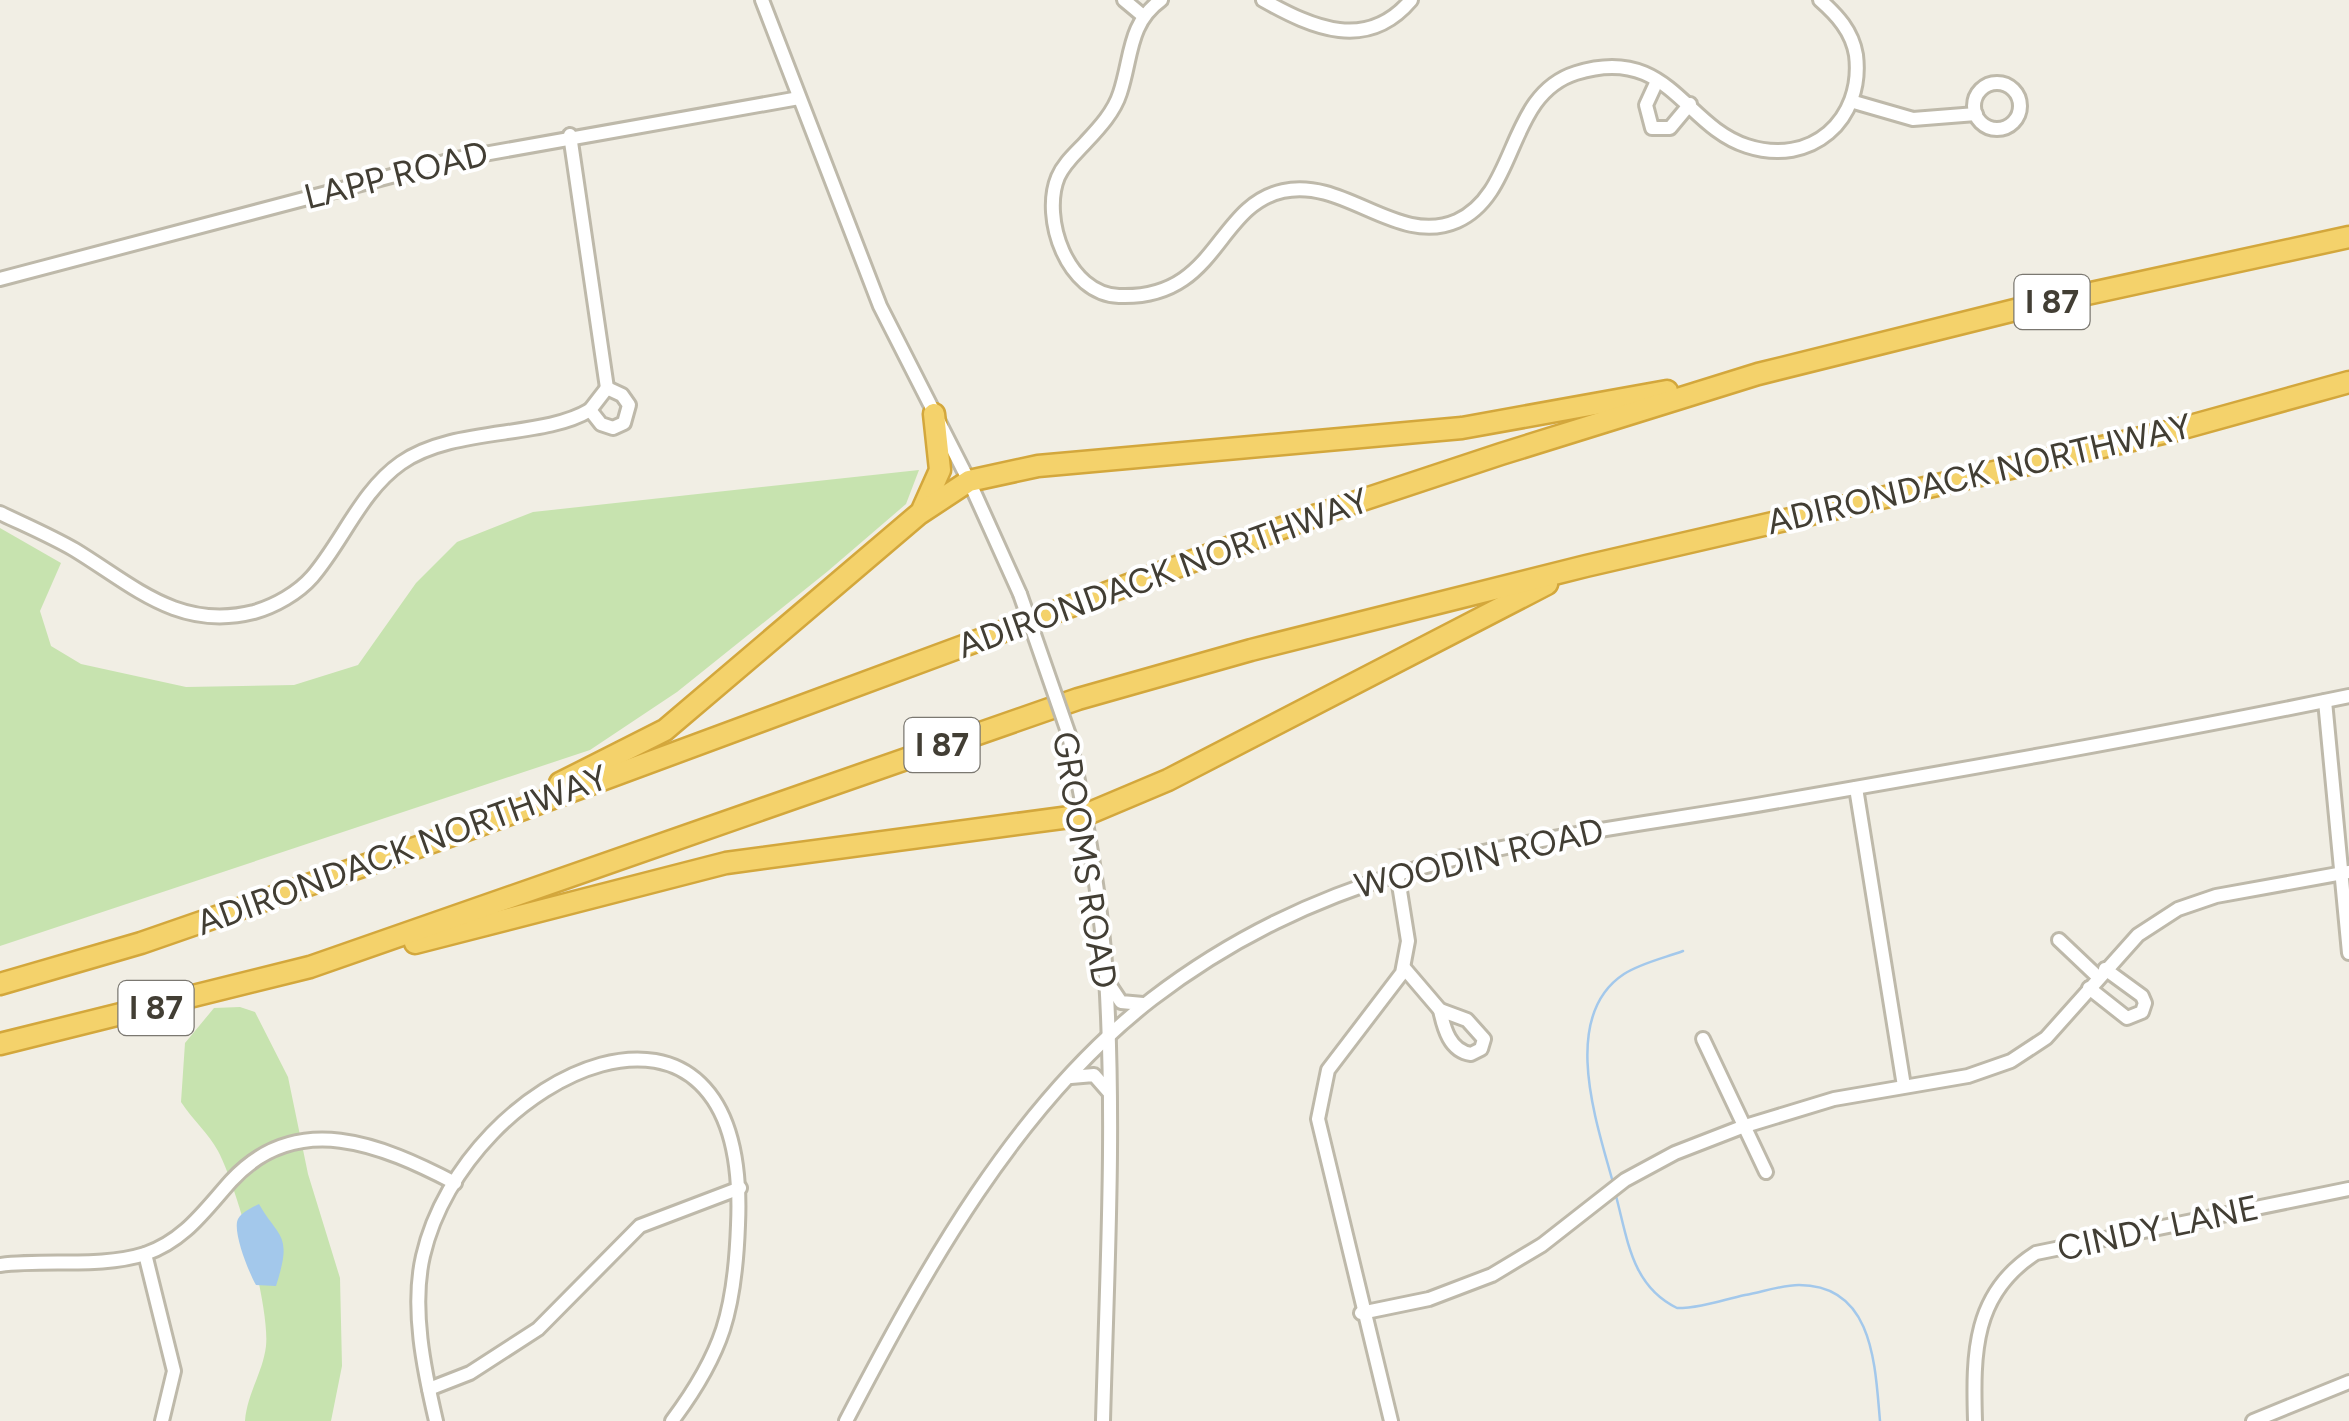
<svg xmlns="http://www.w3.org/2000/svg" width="2349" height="1421" viewBox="0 0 2349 1421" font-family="Figtree,sans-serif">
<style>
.green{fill:#c7e3af}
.water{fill:#a3c8eb}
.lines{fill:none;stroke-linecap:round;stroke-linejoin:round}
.stream{stroke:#a3c8eb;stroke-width:2.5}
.minor-casing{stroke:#beb9aa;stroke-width:18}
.highway-casing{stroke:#d3a73c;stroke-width:25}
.minor{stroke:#fff;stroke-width:12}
.highway{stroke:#f4d26b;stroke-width:20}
.minor-bridge-casing{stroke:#beb9aa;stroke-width:18;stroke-linecap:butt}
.minor-bridge{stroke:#fff;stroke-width:12}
.labels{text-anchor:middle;stroke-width:8;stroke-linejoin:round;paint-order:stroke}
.shield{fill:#fff;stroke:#7b7871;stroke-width:2.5}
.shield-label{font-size:32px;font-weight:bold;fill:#423e34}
.street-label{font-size:35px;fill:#423e34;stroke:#fff}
</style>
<rect width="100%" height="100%" fill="#f1eee4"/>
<g class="green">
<polygon points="919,470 906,504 828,571 677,692 590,750 0,946 0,528 61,563 40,611 51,646 81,664 186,687 294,685 358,665 416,583 457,542 533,512"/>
<path d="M240 1007 255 1012 288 1077 308 1174 340 1278 342 1366 331 1421H245C247 1394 263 1372 266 1346 270 1308 237 1186 218 1151 209 1134 192 1119 181 1102L185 1043 214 1008Z"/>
</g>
<path class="water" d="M259 1204C279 1239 293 1233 276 1286L256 1285C249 1273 232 1231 238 1219 242 1212 251 1208 259 1204Z"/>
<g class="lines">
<g class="stream">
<path d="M1612 1179C1596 1121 1560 1016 1624 974 1641 963 1664 958 1683 951"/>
<path d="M1616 1196C1628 1241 1632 1286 1677 1308 1700 1308 1722 1300 1745 1295 1762 1292 1782 1285 1799 1285 1874 1285 1875 1366 1880 1421"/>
</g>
<defs>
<g id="minor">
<polyline points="762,0 880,306 969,481 1020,594"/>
<polyline points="1124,0 1142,15"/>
<path d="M1161 0C1128 24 1132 57 1120 93 1114 112 1099 128 1086 142 1076 153 1064 163 1058 177 1041 218 1067 294 1119 296 1218 300 1215 206 1283 191 1344 177 1398 247 1457 221 1519 193 1506 95 1576 73 1668 44 1684 126 1747 146 1811 167 1864 120 1856 55 1852 31 1837 15 1820 0"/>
<path d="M1263 0C1313 28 1367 52 1411 0"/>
<polyline points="1657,81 1646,105 1652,128 1670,128 1690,104"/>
<circle cx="1997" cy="106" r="23"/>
<polyline points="1854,102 1913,119 1976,114"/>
<polyline points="570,135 607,388"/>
<polyline points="0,279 456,159 799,98"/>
<polygon points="607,388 622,395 629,405 624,423 613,428 601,424 590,410"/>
<path d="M0 513C25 525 51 536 75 550 134 586 179 631 254 612 275 606 298 593 312 577 343 541 361 491 401 463 454 426 542 439 590 410"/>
<polyline points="2325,701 2349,953"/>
<path d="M1069 735C1085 815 1101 896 1106 977 1115 1125 1107 1273 1103 1421"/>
<polyline points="1856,788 1904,1086"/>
<polyline points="2059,940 2098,977"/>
<polyline points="1405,969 1440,1010"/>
<polyline points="1109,984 1121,1002 1143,1004"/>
<polyline points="2089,988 2127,1018 2142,1012 2145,1003 2142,996 2105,969"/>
<path d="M1440 1010 1467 1020 1484 1039 1481 1049 1471 1054C1450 1051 1444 1029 1440 1010Z"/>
<polyline points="1703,1039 1766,1172"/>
<polyline points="1071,1077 1094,1075 1108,1091"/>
<polyline points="145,1254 174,1371 162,1421"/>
<path d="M0 1265C47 1259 100 1268 145 1254 184 1241 205 1210 231 1181 297 1109 382 1145 455 1183"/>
<polyline points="1361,1313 1429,1299 1492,1275 1542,1245 1625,1180 1675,1153 1742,1127 1834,1099 1968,1076 2011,1061 2046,1038 2138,935 2178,909 2216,896 2349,872"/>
<polyline points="429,1389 470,1373 538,1329 640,1226 740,1188"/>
<path d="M436 1421C424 1370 411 1308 423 1256 465 1073 751 939 738 1225 735 1310 723 1353 672 1421"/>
<path d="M846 1421C925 1270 1015 1105 1152 999 1348 849 1548 842 1780 801 1970 768 2160 735 2349 696"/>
<polyline points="1391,1421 1318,1119 1328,1070 1402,973 1408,941 1397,872"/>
<path d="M1975 1421C1973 1353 1973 1293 2036 1253L2349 1189"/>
<polyline points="2253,1421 2349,1382"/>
</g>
<g id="highway">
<polyline points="923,508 940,470 934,414"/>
<polyline points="560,783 665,730 919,514 969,481 1038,466 1462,428 1667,391"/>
<polyline points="415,943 726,863 1085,815 1168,780 1547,584"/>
<polyline points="0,984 141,943 464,831 1317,515 1501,454 1758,374 2027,307 2349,237"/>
<polyline points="0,1044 310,967 1078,699 1251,650 1586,566 2176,430 2349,382"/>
</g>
</defs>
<use href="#minor" class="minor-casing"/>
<use href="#highway" class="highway-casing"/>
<use href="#minor" class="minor"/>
<use href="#highway" class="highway"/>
<defs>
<polyline id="minor-bridge" points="1020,594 1069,735"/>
</defs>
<use href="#minor-bridge" class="minor-bridge-casing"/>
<use href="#minor-bridge" class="minor-bridge"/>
</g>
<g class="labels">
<g class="shield">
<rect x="2014.5" y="275" width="75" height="54" rx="8"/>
<rect x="904.5" y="718" width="75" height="54" rx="8"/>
<rect x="118.5" y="981" width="75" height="54" rx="8"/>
</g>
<g class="shield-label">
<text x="2052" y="313">I 87</text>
<text x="942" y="756">I 87</text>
<text x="156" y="1019">I 87</text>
</g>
<g class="street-label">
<text transform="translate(396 175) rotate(-14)" y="12">LAPP ROAD</text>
<text transform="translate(1979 474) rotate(-13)" y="12">ADIRONDACK NORTHWAY</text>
<text transform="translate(1163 573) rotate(-20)" y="12">ADIRONDACK NORTHWAY</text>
<text transform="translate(402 850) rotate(-20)" y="12">ADIRONDACK NORTHWAY</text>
<text transform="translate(1479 858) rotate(-13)" y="12">WOODIN ROAD</text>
<text transform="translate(1085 860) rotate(81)" y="12">GROOMS ROAD</text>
<text transform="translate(2158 1228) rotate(-12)" y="12">CINDY LANE</text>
</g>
</g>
</svg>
